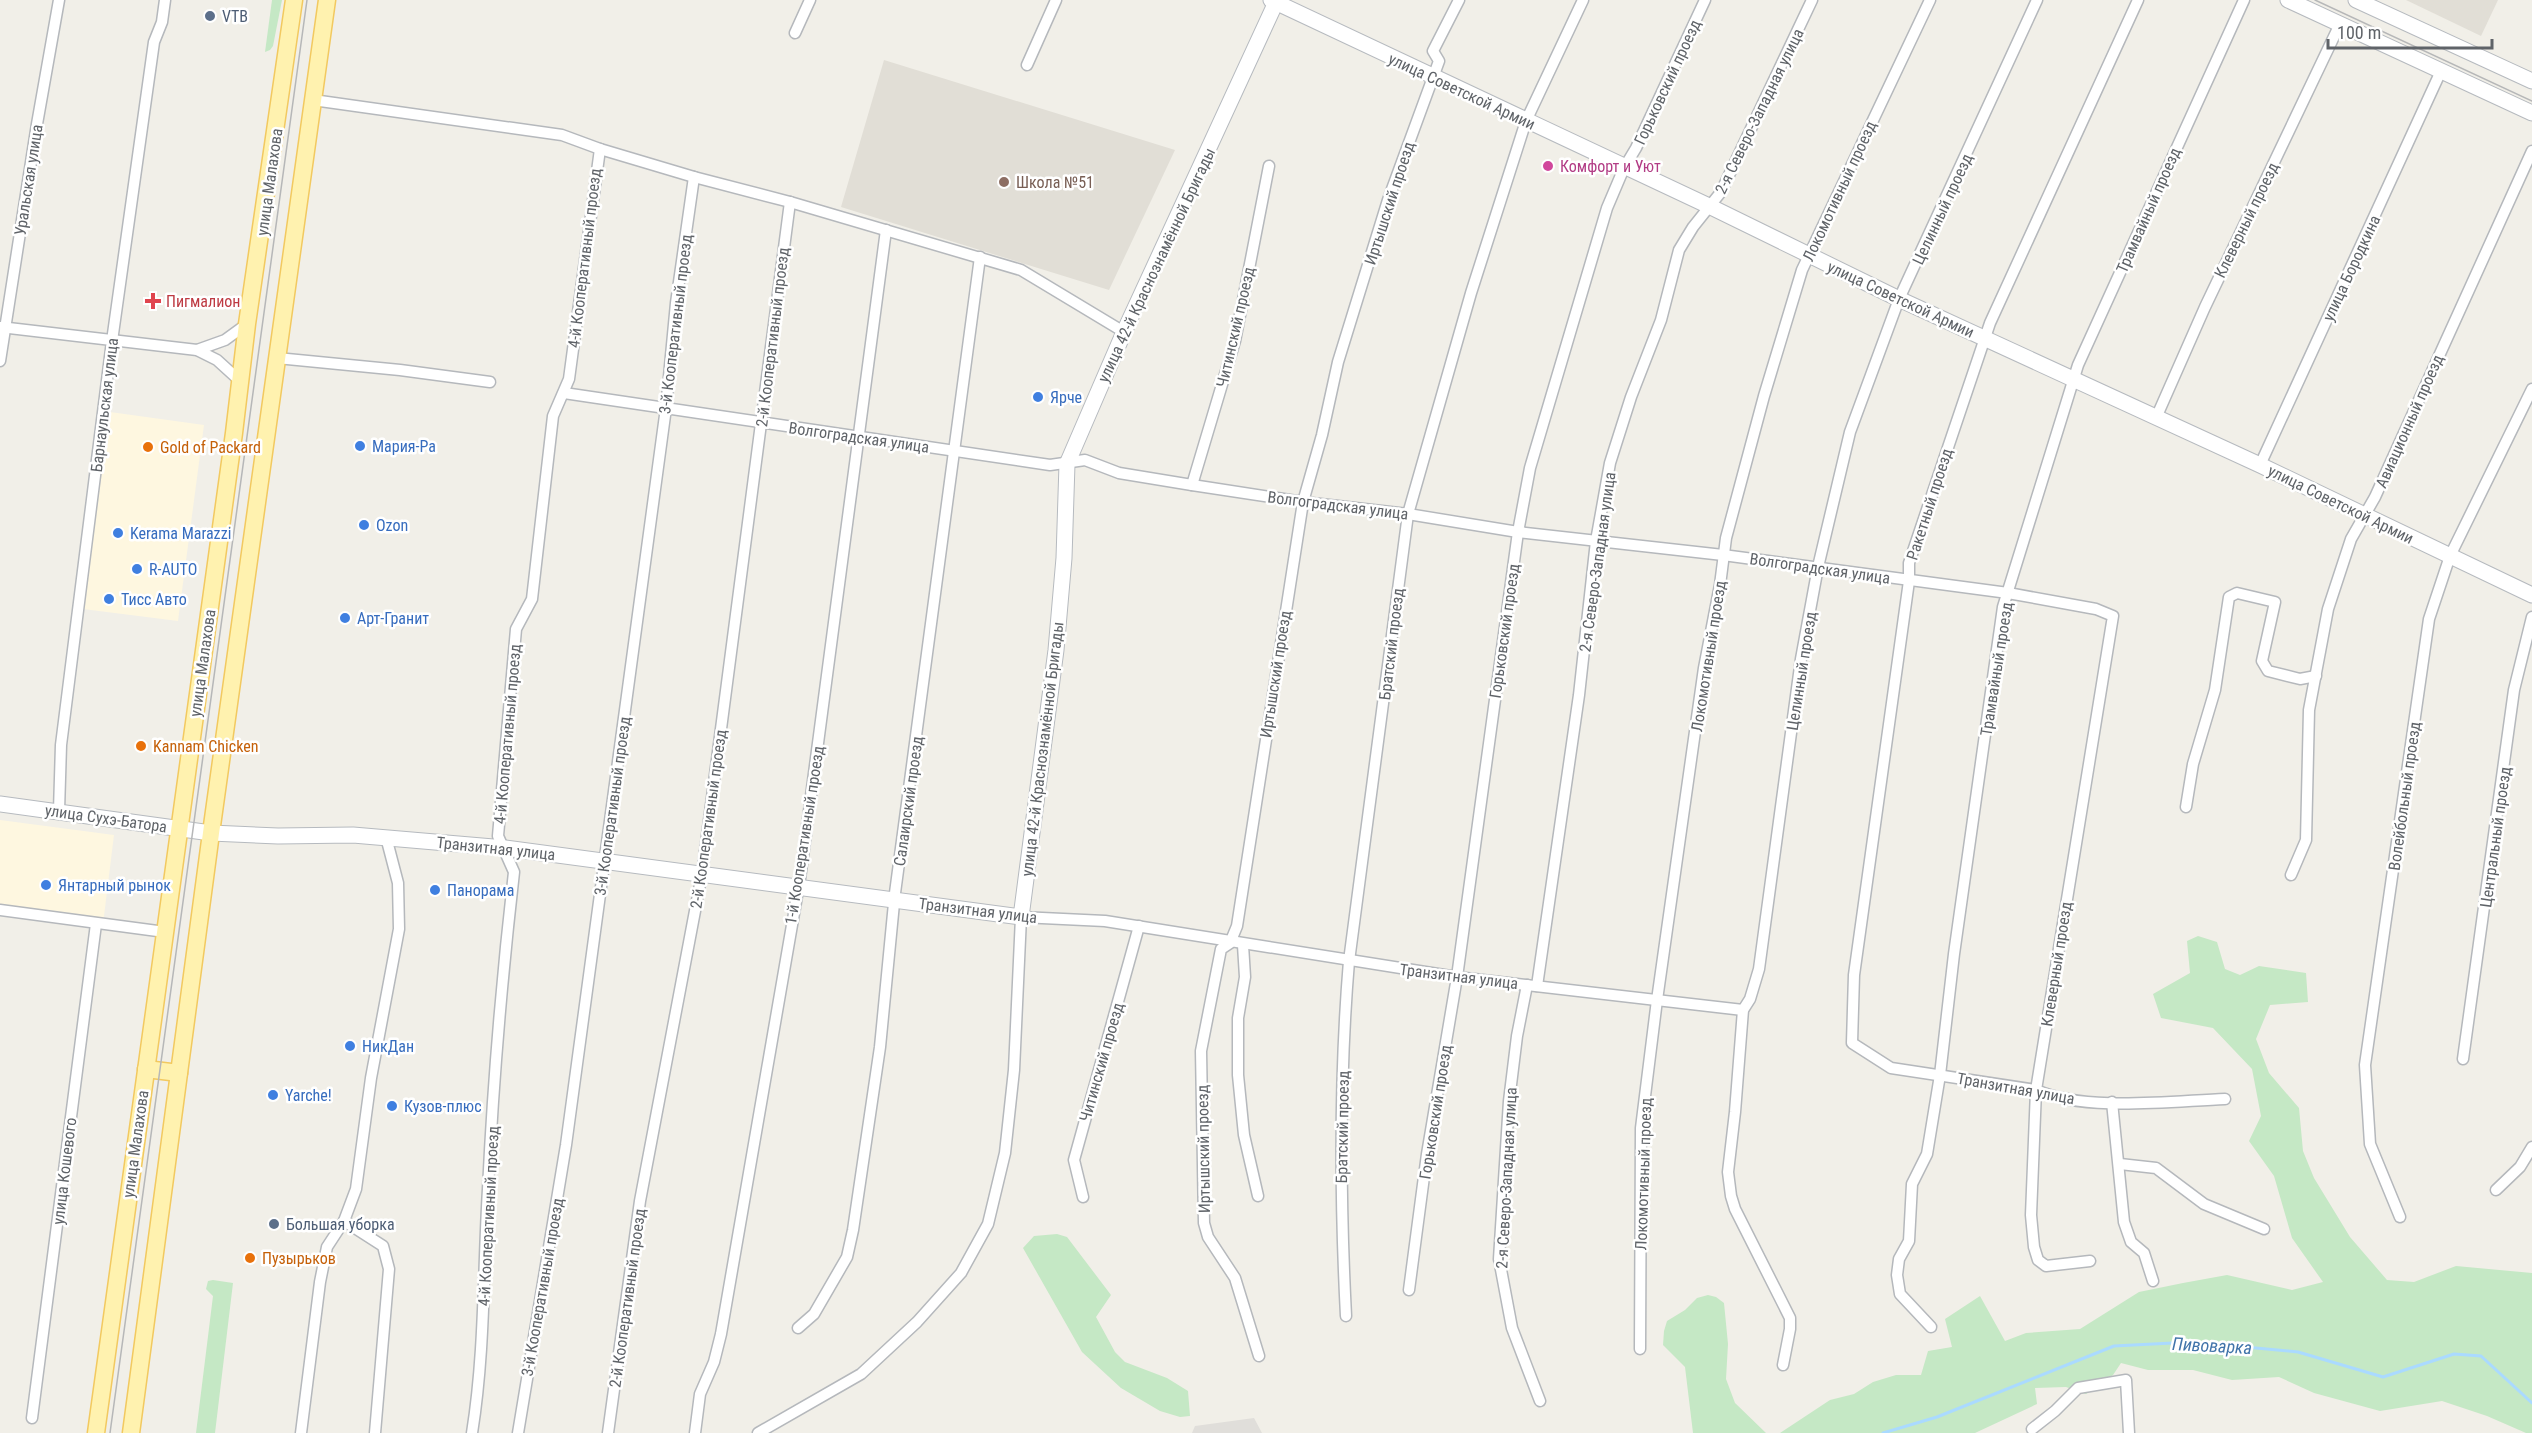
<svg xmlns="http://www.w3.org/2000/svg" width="2532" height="1433" viewBox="0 0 2532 1433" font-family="'Roboto Condensed',sans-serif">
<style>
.commercial{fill:#fef7e0}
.industrial{fill:#e0deda}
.education{fill:#e1ded6}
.green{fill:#c5e8c5}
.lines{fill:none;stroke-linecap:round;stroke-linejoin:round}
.stream{stroke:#aadaff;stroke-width:3}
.street-casing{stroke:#b5b8bc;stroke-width:13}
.secondary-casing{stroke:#b6babf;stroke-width:17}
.primary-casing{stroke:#f2c960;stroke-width:19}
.street{stroke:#fff;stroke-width:10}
.secondary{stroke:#fff;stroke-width:15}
.primary{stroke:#fff2af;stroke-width:16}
.tram{stroke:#b6b7b8;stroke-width:1.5}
.service-dot{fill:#5c6f8a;stroke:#fff;stroke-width:2}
.hotel-dot{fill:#d1479c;stroke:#fff;stroke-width:2}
.education-dot{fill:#8d6e63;stroke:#fff;stroke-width:2}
.health-dot{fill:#e0444e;stroke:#fff;stroke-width:2}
.shop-dot{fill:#3f7fe0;stroke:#fff;stroke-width:2}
.food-dot{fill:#e8710a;stroke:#fff;stroke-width:2}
.labels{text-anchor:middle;stroke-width:5;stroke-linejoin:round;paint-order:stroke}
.service-label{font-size:16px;fill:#4e5e75;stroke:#fff;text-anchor:start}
.street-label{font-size:16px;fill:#5f6368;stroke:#fff}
.hotel-label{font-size:16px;fill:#b23c85;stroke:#fff;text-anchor:start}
.education-label{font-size:16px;fill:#785e54;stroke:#fff;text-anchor:start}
.health-label{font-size:16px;fill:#be3a42;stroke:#fff;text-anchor:start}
.shop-label{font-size:16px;fill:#366cbe;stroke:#fff;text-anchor:start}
.food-label{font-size:16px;fill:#c56008;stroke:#fff;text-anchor:start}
.water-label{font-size:18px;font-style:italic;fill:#4174aa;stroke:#fff}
</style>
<rect width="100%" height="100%" fill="#f1efe8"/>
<g class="commercial">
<polygon points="110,412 204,425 178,621 83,609"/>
<polygon points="0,820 114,835 103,924 0,910"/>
</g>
<polygon class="industrial" points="1254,1418 1262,1433 1192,1433 1195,1426"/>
<g class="education">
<polygon points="2406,0 2498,0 2481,36"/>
<polygon points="884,60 1175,150 1109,290 841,207"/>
</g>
<g class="green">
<polygon points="272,0 282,0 273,46 270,50 265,52"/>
<polygon points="2198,936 2217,942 2225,969 2240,975 2259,966 2306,973 2308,1002 2270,1005 2256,1039 2269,1073 2299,1108 2303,1151 2314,1178 2350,1237 2387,1280 2414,1282 2456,1266 2532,1273 2532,1433 2526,1433 2487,1416 2442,1401 2380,1411 2314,1393 2279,1377 2232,1380 2193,1370 2148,1370 2121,1363 2113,1375 2086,1394 2066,1387 2035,1388 2037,1404 1975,1433 1780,1433 1830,1400 1854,1394 1873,1382 1896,1375 1921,1375 1928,1351 1952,1347 1945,1319 1980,1296 2005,1341 2026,1333 2080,1329 2139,1292 2183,1283 2227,1275 2292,1290 2323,1282 2292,1238 2274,1176 2249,1141 2261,1116 2252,1069 2213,1028 2161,1018 2153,994 2190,973 2187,941"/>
<polygon points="1057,1234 1067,1237 1111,1295 1096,1317 1115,1352 1125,1362 1167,1378 1188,1391 1190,1416 1180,1417 1160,1411 1121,1388 1082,1352 1023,1248 1034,1236"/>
<polygon points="213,1280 233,1283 215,1433 196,1433 213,1296 206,1289 208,1281"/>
<polygon points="1708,1295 1716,1297 1724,1303 1728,1344 1726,1379 1735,1403 1766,1433 1693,1433 1685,1367 1663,1345 1664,1331 1667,1321 1685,1310 1697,1298"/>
</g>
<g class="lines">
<polyline class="stream" points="1883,1433 1937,1417 2114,1346 2192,1342 2298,1352 2383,1377 2454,1354 2481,1356 2532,1403"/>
<defs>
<g id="street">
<path d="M2138 0 1990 323 1909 563V581L1854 975 1852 1043 1891 1068 2036 1090C2085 1112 2171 1101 2225 1099"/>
<polyline points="795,33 810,0"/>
<polyline points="1027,65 1056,0"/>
<polyline points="313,100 562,135 600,149 694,177 790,202 1021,270 1124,332"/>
<polyline points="0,327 197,350 217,360 239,380"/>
<polyline points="197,350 225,340 247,324"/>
<polyline points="277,358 400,370 490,382"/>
<polyline points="0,361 37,124 59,0"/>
<polyline points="564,393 1050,465 1085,460 1119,473 1192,485 1303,502 1408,514 1518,532 1723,555 2008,593 2096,609 2113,616 2036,1090 2031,1215 2034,1247 2038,1260 2046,1266 2090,1261"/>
<polyline points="2156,418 2205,307 2340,24"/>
<polyline points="2260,465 2441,71"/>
<polyline points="1192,485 1235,341 1269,166"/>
<polyline points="2186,807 2193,764 2215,690 2229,597 2237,593 2275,602 2262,661 2268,671 2300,679 2316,676"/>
<polyline points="59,811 61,745 112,341 154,42 162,22 165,0"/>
<polyline points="2291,875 2306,840 2309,710 2328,609 2351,539 2375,497 2532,151"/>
<polyline points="0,910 165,932"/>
<polyline points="1243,945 1245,977 1238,1018 1238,1075 1244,1135 1258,1196"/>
<polyline points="1527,985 1517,1036 1509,1101 1499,1259 1512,1328 1540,1401"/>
<polyline points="1537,986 1579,695 1596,541 1610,463 1631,397 1661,320 1679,250 1693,227 1721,192 1812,0"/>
<polyline points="2463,1059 2514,690 2532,617"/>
<polyline points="2112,1102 2124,1222 2131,1242 2144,1253 2153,1281"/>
<polyline points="2120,1164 2156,1168 2204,1204 2264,1229"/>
<polyline points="2496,1190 2520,1167 2532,1147"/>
<polyline points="1083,1197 1074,1160 1139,926"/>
<polyline points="2400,1217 2370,1144 2365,1065 2429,619 2450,556 2532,389"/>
<polyline points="1409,1290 1427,1154 1457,977 1518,532 1530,468 1607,208 1624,168 1636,148 1705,0"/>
<path d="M1346 1316C1340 1198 1339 1080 1349 961L1408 514 1471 293 1526 121 1583 0"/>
<polyline points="1931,1327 1900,1294 1897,1275 1899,1259 1909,1241 1912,1184 1927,1154 1940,1075 1954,954 2003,607 2078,365 2244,0"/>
<polyline points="798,1328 814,1314 847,1257 853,1230 880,1047 895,893 980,257"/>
<polyline points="1640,1349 1641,1128 1657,1000 1704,668 1720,585 1726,538 1764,396 1802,270 1930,0"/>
<polyline points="1259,1356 1235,1278 1208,1237 1204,1223 1201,1051 1221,949 1230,943 1237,926 1303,502 1322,435 1338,362 1388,200 1439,61 1433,51 1459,0"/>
<polyline points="1783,1365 1790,1329 1790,1318 1735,1209 1731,1196 1728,1172 1735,1112 1743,1010 1750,999 1759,969 1801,659 1818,567 1850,432 1899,299 2037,0"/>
<polyline points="32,1418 96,924"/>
<polyline points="2032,1429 2055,1411 2078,1388 2126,1380 2129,1433"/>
<polyline points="301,1433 320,1282 327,1247 344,1221"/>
<polyline points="375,1433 389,1269 383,1246 344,1221 356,1189 371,1078 399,929 398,883 386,837"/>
<path d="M472 1433C485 1352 483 1270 488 1189 493 1083 502 977 514 872L498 836 516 629 532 599 553 416 569 379 600 149"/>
<polyline points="518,1433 566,1145 666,408 676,303 694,177"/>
<polyline points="608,1433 640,1201 702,874 790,202"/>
<polyline points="695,1433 700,1394 714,1362 721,1334 800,879 886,230"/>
<polyline points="758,1433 861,1374 917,1322 961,1273 988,1224 1005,1153 1014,1070 1021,917 1105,921 1457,977 1743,1010"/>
</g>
<g id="secondary">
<polyline points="1271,0 1711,207 1899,299 2260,465 2532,595"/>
<polyline points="2288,0 2532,113"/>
<polyline points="2356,0 2532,81"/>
<polyline points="0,804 211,833 278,836 353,835 505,848 1021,917 1056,650 1064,558 1067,464 1124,332 1277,0"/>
</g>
<g id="primary">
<polyline points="146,1069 179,1073"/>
<polyline points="96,1433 234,433 247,324 294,0"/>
<polyline points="131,1433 211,833 327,0"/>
</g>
</defs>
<use href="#street" class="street-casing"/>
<use href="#secondary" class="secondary-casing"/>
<use href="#primary" class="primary-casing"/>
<use href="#street" class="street"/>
<use href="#secondary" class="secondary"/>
<use href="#primary" class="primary"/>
<g class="tram">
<polyline points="2315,0 2532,101"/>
<polyline points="110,1433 307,0"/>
</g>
</g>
<g class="service-dot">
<circle cx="210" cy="16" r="6"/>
<circle cx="274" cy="1224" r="6"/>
</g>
<circle class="hotel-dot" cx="1548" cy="166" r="6"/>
<circle class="education-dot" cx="1004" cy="182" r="6"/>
<path class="health-dot" d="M150 292h6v6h6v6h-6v6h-6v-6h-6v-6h6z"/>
<g class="shop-dot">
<circle cx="1038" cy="397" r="6"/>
<circle cx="360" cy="446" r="6"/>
<circle cx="364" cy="525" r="6"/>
<circle cx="118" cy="533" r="6"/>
<circle cx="137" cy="569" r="6"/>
<circle cx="109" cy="599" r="6"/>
<circle cx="345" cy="618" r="6"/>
<circle cx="46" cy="885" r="6"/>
<circle cx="435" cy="890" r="6"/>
<circle cx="350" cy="1046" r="6"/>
<circle cx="273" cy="1095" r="6"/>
<circle cx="392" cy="1106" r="6"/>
</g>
<g class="food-dot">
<circle cx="148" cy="447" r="6"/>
<circle cx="141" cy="746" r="6"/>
<circle cx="250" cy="1258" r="6"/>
</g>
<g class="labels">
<g class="service-label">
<text x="222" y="22">VTB</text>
<text x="286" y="1230">Большая уборка</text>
</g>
<g class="street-label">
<text transform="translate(1667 82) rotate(-65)" y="6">Горьковский проезд</text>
<text transform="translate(1462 91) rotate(25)" y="6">улица Советской Армии</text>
<text transform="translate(1759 111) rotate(-64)" y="6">2-я Северо-Западная улица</text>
<text transform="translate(28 180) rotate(-81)" y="6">Уральская улица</text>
<text transform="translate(269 182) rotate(-82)" y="6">улица Малахова</text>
<text transform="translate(1839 191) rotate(-65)" y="6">Локомотивный проезд</text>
<text transform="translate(1389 203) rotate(-72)" y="6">Иртышский проезд</text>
<text transform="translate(1942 209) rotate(-65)" y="6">Целинный проезд</text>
<text transform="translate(2148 210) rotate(-66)" y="6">Трамвайный проезд</text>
<text transform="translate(2246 220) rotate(-64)" y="6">Клеверный проезд</text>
<text transform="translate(584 258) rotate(-83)" y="6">4-й Кооперативный проезд</text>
<text transform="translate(1156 265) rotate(-65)" y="6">улица 42-й Краснознамённой Бригады</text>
<text transform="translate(2351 268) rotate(-65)" y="6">улица Бородкина</text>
<text transform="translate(1901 299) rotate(25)" y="6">улица Советской Армии</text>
<text transform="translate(675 324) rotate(-83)" y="6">3-й Кооперативный проезд</text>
<text transform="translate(1235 327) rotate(-77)" y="6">Читинский проезд</text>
<text transform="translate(772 337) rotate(-83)" y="6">2-й Кооперативный проезд</text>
<text transform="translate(104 405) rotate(-83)" y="6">Барнаульская улица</text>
<text transform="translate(2409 421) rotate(-66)" y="6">Авиационный проезд</text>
<text transform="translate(859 437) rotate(8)" y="6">Волгоградская улица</text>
<text transform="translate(1929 504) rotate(-72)" y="6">Ракетный проезд</text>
<text transform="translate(2341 504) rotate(26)" y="6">улица Советской Армии</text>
<text transform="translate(1338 505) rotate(7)" y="6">Волгоградская улица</text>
<text transform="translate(1597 562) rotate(-82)" y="6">2-я Северо-Западная улица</text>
<text transform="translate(1820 568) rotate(8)" y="6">Волгоградская улица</text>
<text transform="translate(1504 631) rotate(-82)" y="6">Горьковский проезд</text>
<text transform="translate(1391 644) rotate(-83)" y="6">Братский проезд</text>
<text transform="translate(1708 656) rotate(-81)" y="6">Локомотивный проезд</text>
<text transform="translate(202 663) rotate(-82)" y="6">улица Малахова</text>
<text transform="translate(1996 669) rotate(-81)" y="6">Трамвайный проезд</text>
<text transform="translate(1801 671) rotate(-81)" y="6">Целинный проезд</text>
<text transform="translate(1275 674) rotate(-81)" y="6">Иртышский проезд</text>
<text transform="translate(507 734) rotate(-85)" y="6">4-й Кооперативный проезд</text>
<text transform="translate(1042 749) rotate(-83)" y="6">улица 42-й Краснознамённой Бригады</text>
<text transform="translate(2404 796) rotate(-82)" y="6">Волейбольный проезд</text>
<text transform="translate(908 801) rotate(-82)" y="6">Салаирский проезд</text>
<text transform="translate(612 806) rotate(-82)" y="6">3-й Кооперативный проезд</text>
<text transform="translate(106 818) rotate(8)" y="6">улица Сухэ-Батора</text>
<text transform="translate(708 819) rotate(-82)" y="6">2-й Кооперативный проезд</text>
<text transform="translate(804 835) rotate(-81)" y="6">1-й Кооперативный проезд</text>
<text transform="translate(2495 837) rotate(-82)" y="6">Центральный проезд</text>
<text transform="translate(496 848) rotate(6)" y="6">Транзитная улица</text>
<text transform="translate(978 910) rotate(7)" y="6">Транзитная улица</text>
<text transform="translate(2056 964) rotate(-81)" y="6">Клеверный проезд</text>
<text transform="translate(1459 976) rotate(7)" y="6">Транзитная улица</text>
<text transform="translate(1101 1062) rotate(-74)" y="6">Читинский проезд</text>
<text transform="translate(2016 1088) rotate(10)" y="6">Транзитная улица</text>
<text transform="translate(1435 1112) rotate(-81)" y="6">Горьковский проезд</text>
<text transform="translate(1342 1127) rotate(-89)" y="6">Братский проезд</text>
<text transform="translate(135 1144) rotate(-82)" y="6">улица Малахова</text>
<text transform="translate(1203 1149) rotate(-91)" y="6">Иртышский проезд</text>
<text transform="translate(64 1171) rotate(-83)" y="6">улица Кошевого</text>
<text transform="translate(1643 1174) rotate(-88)" y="6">Локомотивный проезд</text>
<text transform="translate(1506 1178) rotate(-87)" y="6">2-я Северо-Западная улица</text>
<text transform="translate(488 1216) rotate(-87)" y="6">4-й Кооперативный проезд</text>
<text transform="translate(542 1287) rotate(-80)" y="6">3-й Кооперативный проезд</text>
<text transform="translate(627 1298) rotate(-82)" y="6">2-й Кооперативный проезд</text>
</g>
<g class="hotel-label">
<text x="1560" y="172">Комфорт и Уют</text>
</g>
<g class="education-label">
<text x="1016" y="188">Школа №51</text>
</g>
<g class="health-label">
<text x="166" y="307">Пигмалион</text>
</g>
<g class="shop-label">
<text x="1050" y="403">Ярче</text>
<text x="372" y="452">Мария-Ра</text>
<text x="376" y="531">Ozon</text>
<text x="130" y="539">Kerama Marazzi</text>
<text x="149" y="575">R-AUTO</text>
<text x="121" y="605">Тисс Авто</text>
<text x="357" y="624">Арт-Гранит</text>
<text x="58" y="891">Янтарный рынок</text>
<text x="447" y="896">Панорама</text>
<text x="362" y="1052">НикДан</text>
<text x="285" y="1101">Yarche!</text>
<text x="404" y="1112">Кузов-плюс</text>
</g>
<g class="food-label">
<text x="160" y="453">Gold of Packard</text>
<text x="153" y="752">Kannam Chicken</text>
<text x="262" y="1264">Пузырьков</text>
</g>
<g class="water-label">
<text transform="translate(2212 1346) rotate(3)" y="6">Пивоварка</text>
</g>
</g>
<path d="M2328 39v9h164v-9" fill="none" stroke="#5f6368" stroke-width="3"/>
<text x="2337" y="39" font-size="18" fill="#5f6368" stroke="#ffffff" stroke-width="4.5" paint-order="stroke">100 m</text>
</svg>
